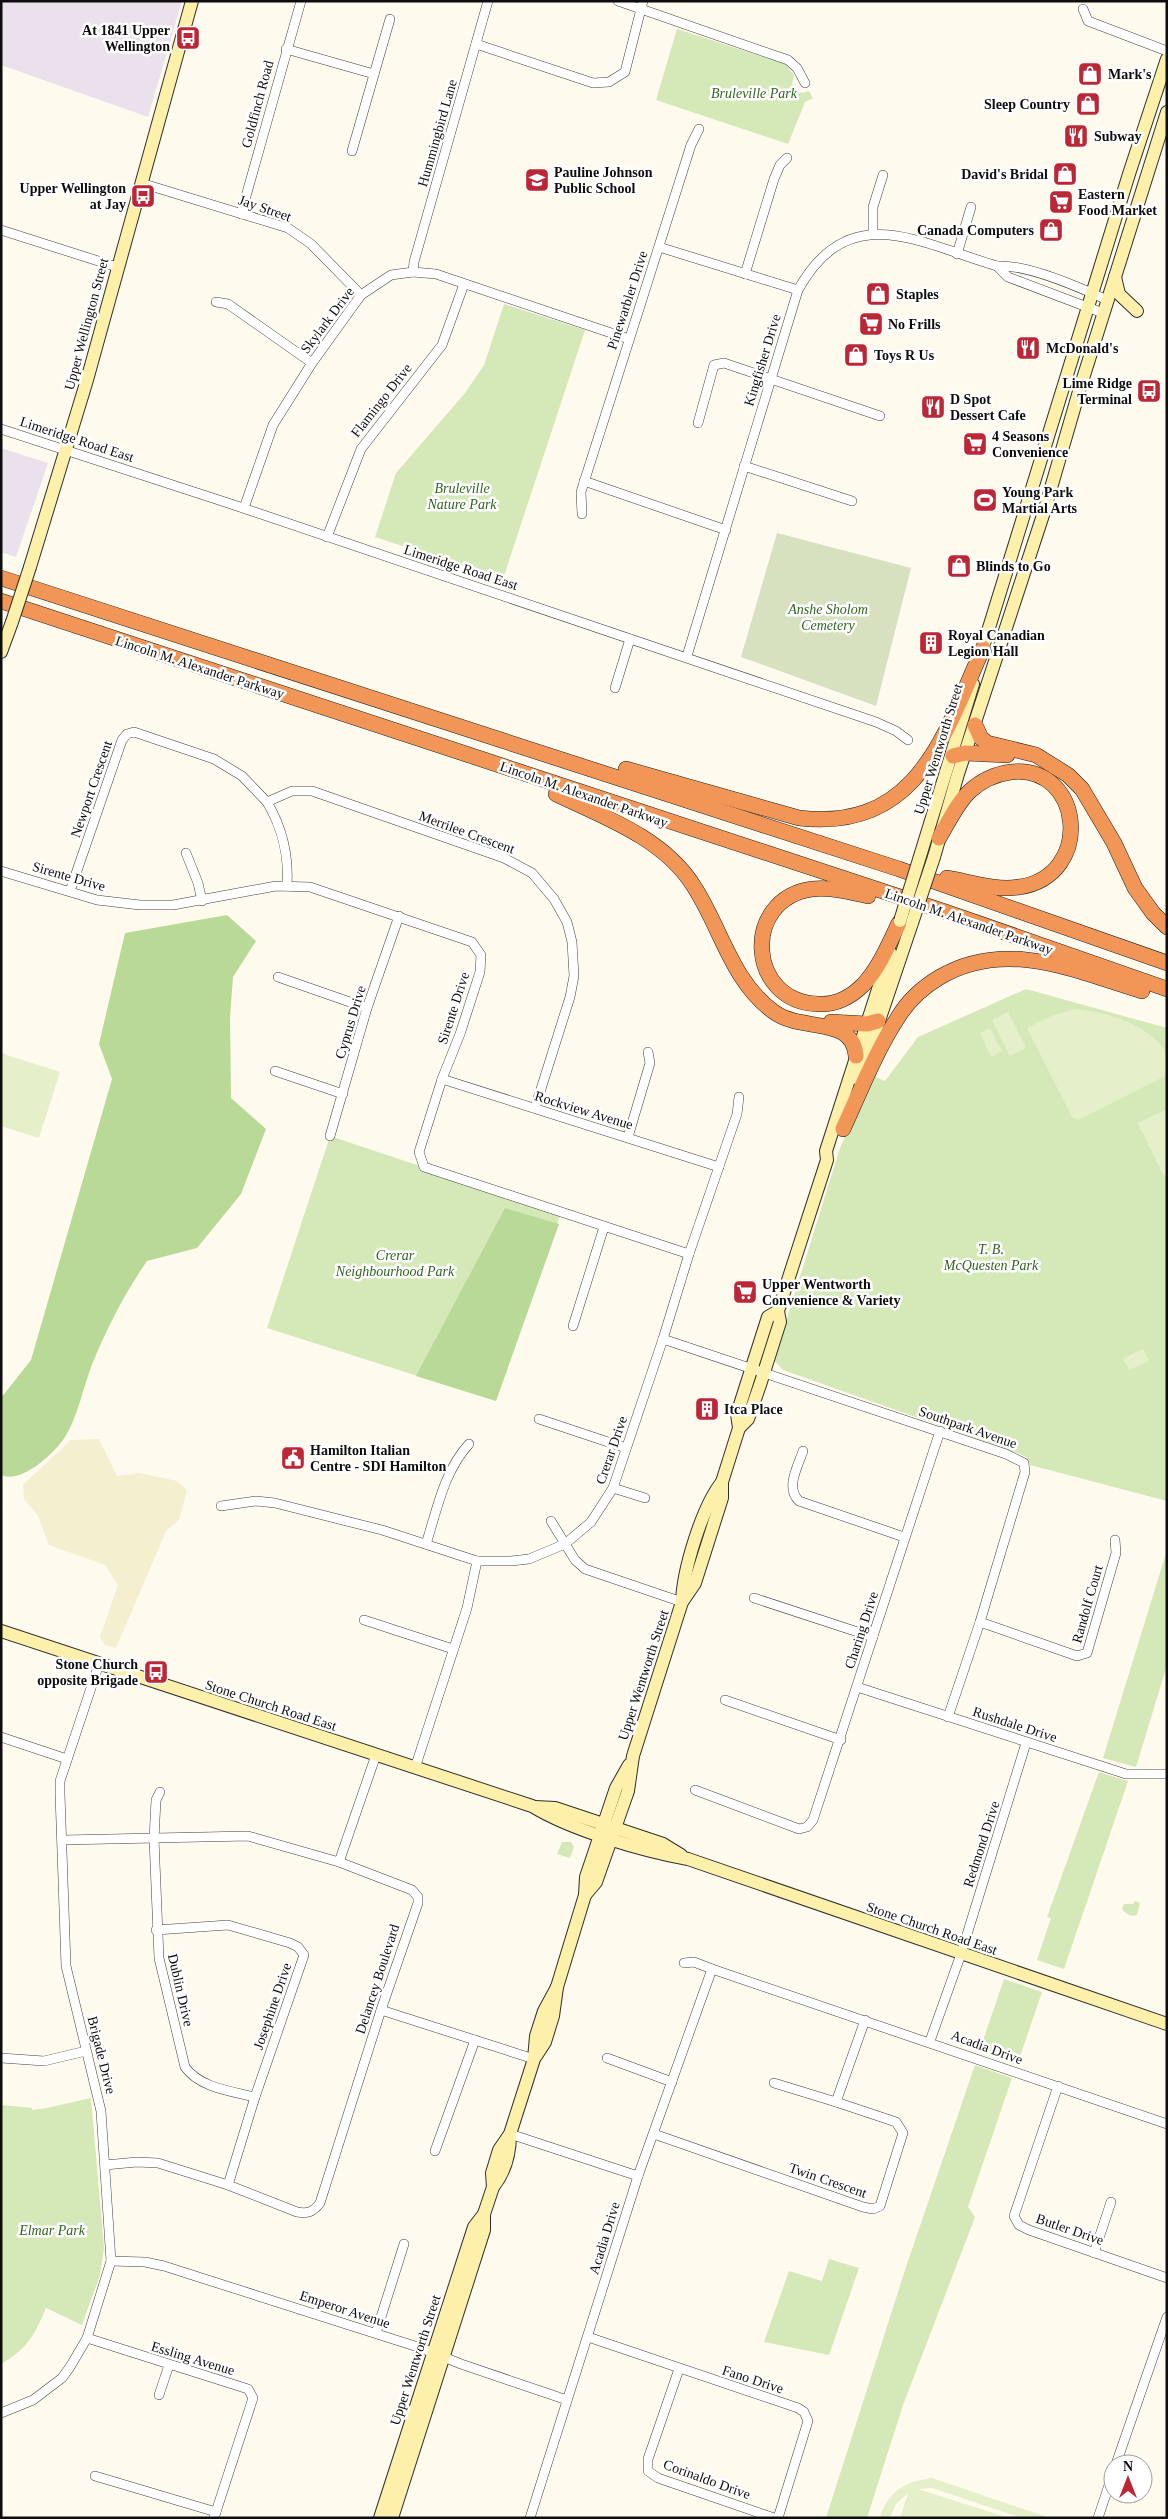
<svg xmlns="http://www.w3.org/2000/svg" width="1168" height="2519" viewBox="0 0 1168 2519" font-family="'Times New Roman',serif">
<style>
.industrial{fill:#eae1ec}
.farmland{fill:#f4efce}
.green{fill:#d4e8b8}
.forest{fill:#b9d997}
.cemetery{fill:#d7e0bf}
.pitch{fill:#e5f0ca}
.lines{fill:none;stroke-linecap:round;stroke-linejoin:round}
.street-casing{stroke:#404040;stroke-width:10}
.secondary-casing{stroke:#2f2f2f;stroke-width:14}
.highway-casing{stroke:#1e1e1e;stroke-width:16}
.street{stroke:#fff;stroke-width:9}
.secondary{stroke:#fdf0aa;stroke-width:12}
.highway{stroke:#f29658;stroke-width:15}
.secondary-bridge-casing{stroke:#2f2f2f;stroke-width:14;stroke-linecap:butt}
.secondary-bridge{stroke:#fdf0aa;stroke-width:12}
.labels{text-anchor:middle;stroke-width:5;stroke-linejoin:round;paint-order:stroke}
.poi-label{font-size:14px;font-weight:bold;fill:#0d0d0d;stroke:#fff;text-anchor:start}
.park-label{font-size:14px;font-style:italic;fill:#31641f;stroke:#fff}
.street-label{font-size:14px;fill:#0d0d0d;stroke:#fff}
</style>
<rect width="100%" height="100%" fill="#fffaee"/>
<g class="industrial">
<polygon points="1,1 182,1 148,117 1,65"/>
<polygon points="1,448 48,463 16,557 1,552"/>
</g>
<polygon class="farmland" points="99,1439 117,1476 139,1473 177,1481 187,1490 179,1520 166,1531 116,1648 105,1645 100,1637 118,1585 105,1565 49,1545 38,1516 24,1499 23,1485 71,1440"/>
<g class="green">
<polygon points="677,29 785,64 794,75 792,84 795,91 802,93 809,91 813,98 805,102 788,144 656,100"/>
<polygon points="504,304 585,330 503,579 375,537 396,473 465,393 484,365"/>
<polygon points="1026,989 1167,1028 1167,1501 1030,1465 1026,1457 1020,1454 783,1370 774,1360 840,1148 873,1076 885,1081 918,1037"/>
<polygon points="330,1136 561,1213 496,1401 267,1328"/>
<polygon points="1167,1550 1167,1665 1136,1767 1103,1758"/>
<polygon points="1099,1772 1128,1781 1064,1969 1037,1960 1051,1918 1047,1917"/>
<polygon points="562,1842 571,1842 574,1847 570,1858 557,1854"/>
<path d="M1135 1901 1140 1903 1137 1915C1131 1917 1126 1914 1122 1909L1124 1904H1133Z"/>
<polygon points="1004,1979 1042,1992 1017,2065 979,2052"/>
<polygon points="975,2065 1012,2078 968,2207 975,2217 903,2405 867,2518 826,2518 906,2267"/>
<path d="M91 2098 104 2248 100 2275 82 2325 46 2308C34 2336 28 2348 1 2364V2105L32 2108V2110L47 2108Z"/>
<polygon points="829,2259 859,2268 829,2355 764,2342 789,2271 822,2281"/>
</g>
<g class="forest">
<path d="M227 915 256 941 233 977 230 1017 231 1098 266 1129 241 1194 197 1248 147 1261C125 1293 108 1326 93 1362 84 1384 77 1421 63 1440 52 1455 21 1484 1 1475V1398L31 1360 112 1079 99 1044 125 933Z"/>
<polygon points="505,1208 559,1224 496,1401 416,1376"/>
</g>
<polygon class="cemetery" points="777,533 911,568 876,706 741,657"/>
<g class="pitch">
<path d="M1075 1009C1109 1013 1147 1023 1167 1053V1075L1078 1120 1072 1117 1027 1028 1051 1016Z"/>
<polygon points="1008,1012 1026,1048 1010,1056 992,1020"/>
<polygon points="990,1028 1002,1051 991,1057 980,1033"/>
<polygon points="1,1053 60,1072 39,1138 1,1126"/>
<polygon points="1167,1109 1167,1176 1164,1177 1138,1123"/>
<polygon points="1143,1349 1149,1361 1129,1370 1123,1358"/>
<path d="M930 2477 938 2480 1050 2518H1022L932 2488 918 2489 1009 2518H900L908 2493 896 2504 890 2518H880C886 2494 905 2481 928 2479Z"/>
</g>
<g class="lines">
<defs>
<g id="street">
<polyline points="618,1 788,60 797,68 805,83"/>
<polyline points="1083,9 1088,21 1167,51"/>
<polyline points="476,44 593,83 609,82 625,72 643,1"/>
<polyline points="286,49 374,74"/>
<polyline points="352,151 390,19"/>
<polyline points="141,183 288,228 311,244 361,295"/>
<polyline points="241,214 301,1"/>
<polyline points="1,230 117,267"/>
<polyline points="873,233 873,207 883,175"/>
<polyline points="659,247 798,290"/>
<polyline points="957,254 971,207"/>
<polyline points="997,266 1008,277 1103,313"/>
<polyline points="413,272 414,262 488,1"/>
<polyline points="745,274 774,179 780,165 787,158"/>
<polyline points="216,302 228,304 312,363"/>
<polyline points="698,423 714,365 724,363 880,416"/>
<polyline points="1,429 231,504 876,722 896,731 908,740"/>
<polyline points="744,466 852,501"/>
<polyline points="584,481 726,530"/>
<polyline points="244,508 273,425 312,363 361,295 391,275 413,272 436,274 629,339"/>
<polyline points="582,514 581,492 691,145 699,129"/>
<polyline points="327,537 361,449 442,345 464,284"/>
<path d="M687 656 798 290C849 198 919 243 997 266 1027 264 1079 287 1107 300"/>
<polyline points="615,688 630,639"/>
<path d="M267 802C283 829 289 855 287 886"/>
<polyline points="186,853 198,883 202,901"/>
<polyline points="1,871 97,900 140,905 173,905 276,886 310,887 472,942 481,955 480,972 460,1034 442,1079 419,1152 424,1167 689,1254"/>
<polyline points="70,891 122,740 127,734 134,732 214,759 242,776 267,802 292,791 312,791 504,858 532,873 554,899 567,922 572,942 574,976 570,997 535,1108"/>
<polyline points="278,977 367,1008"/>
<polyline points="275,1071 343,1094"/>
<polyline points="442,1079 719,1167"/>
<polyline points="330,1136 367,1008 399,916"/>
<polyline points="628,1137 650,1063 648,1052"/>
<polyline points="573,1326 604,1227"/>
<polyline points="663,1339 1006,1454 1024,1463 1025,1472 980,1622 948,1717"/>
<polyline points="539,1419 626,1448"/>
<path d="M803 1451C798 1466 785 1488 799 1501L904 1537"/>
<polyline points="613,1488 645,1498"/>
<polyline points="221,1506 256,1501 275,1503 382,1530 477,1561 511,1561 529,1559 565,1544 591,1522 613,1488 663,1339 689,1254 737,1114 739,1097"/>
<polyline points="551,1521 575,1560 585,1569 682,1602"/>
<path d="M426 1544C437 1510 444 1471 469 1444"/>
<polyline points="754,1598 873,1637"/>
<polyline points="364,1620 453,1649"/>
<polyline points="980,1622 1077,1656 1087,1653 1116,1553 1115,1540"/>
<polyline points="857,1687 1126,1774 1167,1774"/>
<polyline points="725,1700 841,1740"/>
<polyline points="1,1737 67,1759"/>
<polyline points="415,1768 467,1608 477,1561"/>
<polyline points="695,1790 799,1829 807,1827 813,1820 940,1431"/>
<path d="M160 1792 156 1800 154 1839 159 1958 185 2067C200 2088 231 2091 255 2097"/>
<path d="M63 1840 248 1836 339 1862 412 1890 418 1897V1903L381 2010 320 2203C313 2212 308 2214 297 2212L228 2185 158 2163 137 2162 105 2165"/>
<polyline points="339,1862 376,1755"/>
<polyline points="156,1930 228,1925 290,1943 298,1947 304,1955 255,2097 228,2185"/>
<polyline points="684,1963 694,1962 712,1969"/>
<polyline points="381,2010 534,2059"/>
<polyline points="930,2041 961,1954 1026,1743"/>
<polyline points="1,2058 44,2061 86,2051"/>
<polyline points="607,2058 672,2082"/>
<polyline points="774,2083 836,2102"/>
<polyline points="1058,2086 1014,2216 1019,2225 1029,2230 1167,2278"/>
<polyline points="510,2134 638,2176"/>
<polyline points="654,2134 863,2207 873,2209 880,2206 903,2133 896,2122 836,2102 865,2020"/>
<polyline points="435,2151 475,2040"/>
<polyline points="1094,2253 1111,2202"/>
<polyline points="111,2261 145,2262 164,2266 421,2348 461,2364 567,2400"/>
<polyline points="376,2333 404,2244"/>
<polyline points="588,2337 798,2408 804,2412 808,2421 778,2518"/>
<polyline points="87,2338 248,2389 253,2398 214,2518"/>
<polyline points="679,2369 648,2459 648,2471 658,2478 774,2518"/>
<polyline points="159,2395 169,2365"/>
<polyline points="1,2413 33,2400 62,2378 70,2367 87,2338 111,2261 101,2111 66,1966 60,1794 60,1781 99,1664"/>
<polyline points="1116,2464 1167,2317"/>
<polyline points="95,2476 216,2512"/>
<polyline points="530,2518 638,2176 712,1969 1167,2124"/>
<polyline points="1098,2518 1113,2473"/>
</g>
<g id="secondary">
<polyline points="1115,277 1119,294 1137,311"/>
<polyline points="30,567 87,380 192,1"/>
<polyline points="1,652 12,622"/>
<polyline points="980,657 1129,174 1167,59"/>
<polyline points="921,853 973,684"/>
<polyline points="934,857 958,774 1044,512 1080,388 1167,112"/>
<polyline points="859,1080 912,923"/>
<polyline points="739,1428 748,1419 760,1385 780,1322 778,1311 827,1160 826,1151 890,952"/>
<path d="M682 1602C683 1570 702 1507 722 1482"/>
<path d="M1 1631 532 1806C571 1830 643 1851 688 1859L1167 2024"/>
<polyline points="535,1807 555,1808 663,1844 681,1855"/>
<polyline points="585,1895 596,1882 628,1791 633,1756 682,1602 695,1583 722,1498 722,1482 739,1428 737,1414 768,1317 778,1311"/>
<polyline points="536,2056 545,2042 553,2016 557,1987 585,1895 586,1877 616,1788 629,1765"/>
<path d="M493 2187C506 2171 510 2154 510 2134"/>
<polyline points="380,2518 474,2227 484,2214"/>
<polyline points="392,2518 484,2230 484,2214 493,2187 492,2173 499,2150 510,2134 534,2059 536,2036 544,2011 557,1987"/>
</g>
<g id="highway">
<polyline points="1,578 899,869 1167,963"/>
<polyline points="1,601 946,912 1167,989"/>
<polyline points="975,725 981,738 987,743 1036,755 1068,775 1082,789 1114,843 1135,888 1153,913 1167,927"/>
<polyline points="953,756 965,753 1007,755"/>
<path d="M626 769 799 818C917 832 944 736 983 648"/>
<path d="M556 794C604 817 663 838 693 885 721 927 731 981 774 1012 803 1033 853 1015 856 1056"/>
<path d="M939 838C948 823 957 803 970 791 982 780 996 774 1011 772 1083 764 1095 876 1019 887 996 891 970 882 947 878"/>
<path d="M868 896C850 892 831 887 812 889 741 899 747 1003 819 1004 835 1005 851 997 863 985 879 968 889 944 899 923"/>
<polyline points="831,1022 867,1024 878,1021"/>
<path d="M843 1129C860 1092 875 1053 897 1019 907 1002 923 987 940 977 1006 938 1076 971 1142 991"/>
</g>
</defs>
<use href="#street" class="street-casing"/>
<use href="#secondary" class="secondary-casing"/>
<use href="#highway" class="highway-casing"/>
<use href="#street" class="street"/>
<use href="#secondary" class="secondary"/>
<use href="#highway" class="highway"/>
<defs>
<g id="secondary-bridge">
<polyline points="12,622 30,567"/>
<polyline points="900,921 921,853"/>
<polyline points="912,923 934,857"/>
</g>
</defs>
<use href="#secondary-bridge" class="secondary-bridge-casing"/>
<use href="#secondary-bridge" class="secondary-bridge"/>
</g>
<defs>
<symbol id="bus-square" viewBox="-11 -11 22 22"><rect x="-9" y="-9" width="18" height="18" rx="4" fill="#bb2737" stroke="#fff"/><path d="M-5-6H5V4H4V6H2V4H-2V6H-4V4H-5ZM-3.5-4V0h7V-4ZM-3.5 1.2v1.5H-2V1.2ZM2 1.2v1.5H3.5V1.2Z" fill="#fff"/></symbol>
<symbol id="shop-square" viewBox="-11 -11 22 22"><rect x="-9" y="-9" width="18" height="18" rx="4" fill="#bb2737" stroke="#fff"/><path d="M-5-2.5h2.3a2.7 3.5 0 0 1 5.4 0H5L5.5 6h-11ZM-1.5-2.5h3a1.5 2.3 0 0 0-3 0Z" fill="#fff"/></symbol>
<symbol id="restaurant-square" viewBox="-11 -11 22 22"><rect x="-9" y="-9" width="18" height="18" rx="4" fill="#bb2737" stroke="#fff"/><path d="M-5-6h1v4h1v-4h1v4h1v-4h1v5L-1.5 .5V6h-2V.5L-5-1ZM5-6V6H3V1.5H1.5Q1.5-4 5-6Z" fill="#fff"/></symbol>
<symbol id="school-square" viewBox="-11 -11 22 22"><rect x="-9" y="-9" width="18" height="18" rx="4" fill="#bb2737" stroke="#fff"/><path d="M0-5L7-2L0 1L-7-2ZM-4 1L0 2.5L4 1V4Q0 6-4 4Z" fill="#fff"/></symbol>
<symbol id="supermarket-square" viewBox="-11 -11 22 22"><rect x="-9" y="-9" width="18" height="18" rx="4" fill="#bb2737" stroke="#fff"/><path d="M-6-5.5h2.5l.6 2H6L4.5 2H-2.5L-4.4-4H-6ZM-1.5 3.2a1.3 1.3 0 1 0 .1 0ZM3 3.2a1.3 1.3 0 1 0 .1 0Z" fill="#fff"/></symbol>
<symbol id="stadium-square" viewBox="-11 -11 22 22"><rect x="-9" y="-9" width="18" height="18" rx="4" fill="#bb2737" stroke="#fff"/><path d="M0-5a6.5 5 0 1 0 0 10a6.5 5 0 1 0 0-10ZM-3.5-1.8h7v3.6h-7Z" fill="#fff"/></symbol>
<symbol id="building-square" viewBox="-11 -11 22 22"><rect x="-9" y="-9" width="18" height="18" rx="4" fill="#bb2737" stroke="#fff"/><path d="M-4-6H4V6H1V3H-1V6H-4ZM-2.5-4.3h1.7v1.8h-1.7ZM.8-4.3h1.7v1.8H.8ZM-2.5-1h1.7V.8h-1.7ZM.8-1h1.7V.8H.8Z" fill="#fff"/></symbol>
<symbol id="civic-square" viewBox="-11 -11 22 22"><rect x="-9" y="-9" width="18" height="18" rx="4" fill="#bb2737" stroke="#fff"/><path d="M-.6-6.5H3V-4.5H.6V-3L4-1V1h2V6H-6V1h2V-1L-.6-3ZM-1.2 2.5V6h2.4V2.5Z" fill="#fff"/></symbol>
</defs>
<g fill-rule="evenodd">
<use href="#bus-square" x="174" y="24" width="28" height="28"/>
<use href="#shop-square" x="1076" y="60" width="28" height="28"/>
<use href="#shop-square" x="1074" y="90" width="28" height="28"/>
<use href="#restaurant-square" x="1062" y="122" width="28" height="28"/>
<use href="#shop-square" x="1051" y="160" width="28" height="28"/>
<use href="#school-square" x="523" y="166" width="28" height="28"/>
<use href="#bus-square" x="129" y="182" width="28" height="28"/>
<use href="#supermarket-square" x="1047" y="188" width="28" height="28"/>
<use href="#shop-square" x="1037" y="216" width="28" height="28"/>
<use href="#shop-square" x="864" y="280" width="28" height="28"/>
<use href="#supermarket-square" x="857" y="310" width="28" height="28"/>
<use href="#restaurant-square" x="1014" y="334" width="28" height="28"/>
<use href="#shop-square" x="842" y="341" width="28" height="28"/>
<use href="#bus-square" x="1135" y="377" width="28" height="28"/>
<use href="#restaurant-square" x="919" y="393" width="28" height="28"/>
<use href="#supermarket-square" x="961" y="430" width="28" height="28"/>
<use href="#stadium-square" x="971" y="486" width="28" height="28"/>
<use href="#shop-square" x="945" y="552" width="28" height="28"/>
<use href="#building-square" x="917" y="629" width="28" height="28"/>
<use href="#supermarket-square" x="731" y="1278" width="28" height="28"/>
<use href="#building-square" x="693" y="1395" width="28" height="28"/>
<use href="#civic-square" x="279" y="1444" width="28" height="28"/>
<use href="#bus-square" x="142" y="1658" width="28" height="28"/>
</g>
<g class="labels">
<g class="poi-label">
<text x="170" y="35" text-anchor="end">At 1841 Upper<tspan x="170" dy="16">Wellington</tspan></text>
<text x="1108" y="79">Mark's</text>
<text x="1070" y="109" text-anchor="end">Sleep Country</text>
<text x="1094" y="141">Subway</text>
<text x="554" y="177">Pauline Johnson<tspan x="554" dy="16">Public School</tspan></text>
<text x="1048" y="179" text-anchor="end">David's Bridal</text>
<text x="126" y="193" text-anchor="end">Upper Wellington<tspan x="126" dy="16">at Jay</tspan></text>
<text x="1078" y="199">Eastern<tspan x="1078" dy="16">Food Market</tspan></text>
<text x="1034" y="235" text-anchor="end">Canada Computers</text>
<text x="896" y="299">Staples</text>
<text x="888" y="329">No Frills</text>
<text x="1046" y="353">McDonald's</text>
<text x="874" y="360">Toys R Us</text>
<text x="1132" y="388" text-anchor="end">Lime Ridge<tspan x="1132" dy="16">Terminal</tspan></text>
<text x="950" y="404">D Spot<tspan x="950" dy="16">Dessert Cafe</tspan></text>
<text x="992" y="441">4 Seasons<tspan x="992" dy="16">Convenience</tspan></text>
<text x="1002" y="497">Young Park<tspan x="1002" dy="16">Martial Arts</tspan></text>
<text x="976" y="571">Blinds to Go</text>
<text x="948" y="640">Royal Canadian<tspan x="948" dy="16">Legion Hall</tspan></text>
<text x="762" y="1289">Upper Wentworth<tspan x="762" dy="16">Convenience &amp; Variety</tspan></text>
<text x="724" y="1414">Itca Place</text>
<text x="310" y="1455">Hamilton Italian<tspan x="310" dy="16">Centre - SDI Hamilton</tspan></text>
<text x="138" y="1669" text-anchor="end">Stone Church<tspan x="138" dy="16">opposite Brigade</tspan></text>
</g>
<g class="park-label">
<text x="754" y="98">Bruleville Park</text>
<text x="462" y="493">Bruleville<tspan x="462" dy="16">Nature Park</tspan></text>
<text x="828" y="614">Anshe Sholom<tspan x="828" dy="16">Cemetery</tspan></text>
<text x="991" y="1254">T. B.<tspan x="991" dy="16">McQuesten Park</tspan></text>
<text x="395" y="1260">Crerar<tspan x="395" dy="16">Neighbourhood Park</tspan></text>
<text x="52" y="2235">Elmar Park</text>
</g>
<g class="street-label">
<text transform="translate(257 104) rotate(-75)" y="5">Goldfinch Road</text>
<text transform="translate(437 133) rotate(-74)" y="5">Hummingbird Lane</text>
<text transform="translate(265 208) rotate(19)" y="5">Jay Street</text>
<text transform="translate(627 300) rotate(-72)" y="5">Pinewarbler Drive</text>
<text transform="translate(327 320) rotate(-53)" y="5">Skylark Drive</text>
<text transform="translate(86 324) rotate(-75)" y="5">Upper Wellington Street</text>
<text transform="translate(762 360) rotate(-73)" y="5">Kingfisher Drive</text>
<text transform="translate(381 400) rotate(-52)" y="5">Flamingo Drive</text>
<text transform="translate(77 439) rotate(18)" y="5">Limeridge Road East</text>
<text transform="translate(461 567) rotate(18)" y="5">Limeridge Road East</text>
<text transform="translate(200 667) rotate(18)" y="5">Lincoln M. Alexander Parkway</text>
<text transform="translate(938 749) rotate(-73)" y="5">Upper Wentworth Street</text>
<text transform="translate(91 789) rotate(-71)" y="5">Newport Crescent</text>
<text transform="translate(584 794) rotate(19)" y="5">Lincoln M. Alexander Parkway</text>
<text transform="translate(467 832) rotate(20)" y="5">Merrilee Crescent</text>
<text transform="translate(69 876) rotate(16)" y="5">Sirente Drive</text>
<text transform="translate(969 921) rotate(19)" y="5">Lincoln M. Alexander Parkway</text>
<text transform="translate(453 1008) rotate(-72)" y="5">Sirente Drive</text>
<text transform="translate(350 1022) rotate(-73)" y="5">Cyprus Drive</text>
<text transform="translate(584 1110) rotate(17)" y="5">Rockview Avenue</text>
<text transform="translate(968 1427) rotate(19)" y="5">Southpark Avenue</text>
<text transform="translate(611 1450) rotate(-71)" y="5">Crerar Drive</text>
<text transform="translate(1087 1604) rotate(-74)" y="5">Randolf Court</text>
<text transform="translate(861 1630) rotate(-72)" y="5">Charing Drive</text>
<text transform="translate(643 1675) rotate(-72)" y="5">Upper Wentworth Street</text>
<text transform="translate(271 1705) rotate(18)" y="5">Stone Church Road East</text>
<text transform="translate(1015 1724) rotate(18)" y="5">Rushdale Drive</text>
<text transform="translate(981 1844) rotate(-72)" y="5">Redmond Drive</text>
<text transform="translate(932 1928) rotate(19)" y="5">Stone Church Road East</text>
<text transform="translate(377 1979) rotate(-72)" y="5">Delancey Boulevard</text>
<text transform="translate(181 1990) rotate(77)" y="5">Dublin Drive</text>
<text transform="translate(272 2006) rotate(-71)" y="5">Josephine Drive</text>
<text transform="translate(987 2047) rotate(20)" y="5">Acadia Drive</text>
<text transform="translate(102 2055) rotate(76)" y="5">Brigade Drive</text>
<text transform="translate(828 2180) rotate(19)" y="5">Twin Crescent</text>
<text transform="translate(1070 2229) rotate(19)" y="5">Butler Drive</text>
<text transform="translate(604 2238) rotate(-73)" y="5">Acadia Drive</text>
<text transform="translate(345 2309) rotate(18)" y="5">Emperor Avenue</text>
<text transform="translate(193 2358) rotate(17)" y="5">Essling Avenue</text>
<text transform="translate(415 2360) rotate(-72)" y="5">Upper Wentworth Street</text>
<text transform="translate(753 2379) rotate(18)" y="5">Fano Drive</text>
<text transform="translate(707 2479) rotate(20)" y="5">Corinaldo Drive</text>
</g>
</g>
<rect width="1168" height="2519" fill="none" stroke="#0d0d0d" stroke-width="5"/>
<g transform="translate(1128 2479)"><circle r="24" fill="#ffffff" stroke="#9e9e9e"/>
<path d="M0-4L9 19L0 12L-9 19Z" fill="#bb2737"/>
<text y="-8" font-size="14" font-weight="bold" text-anchor="middle" fill="#0d0d0d">N</text>
</g>
</svg>
